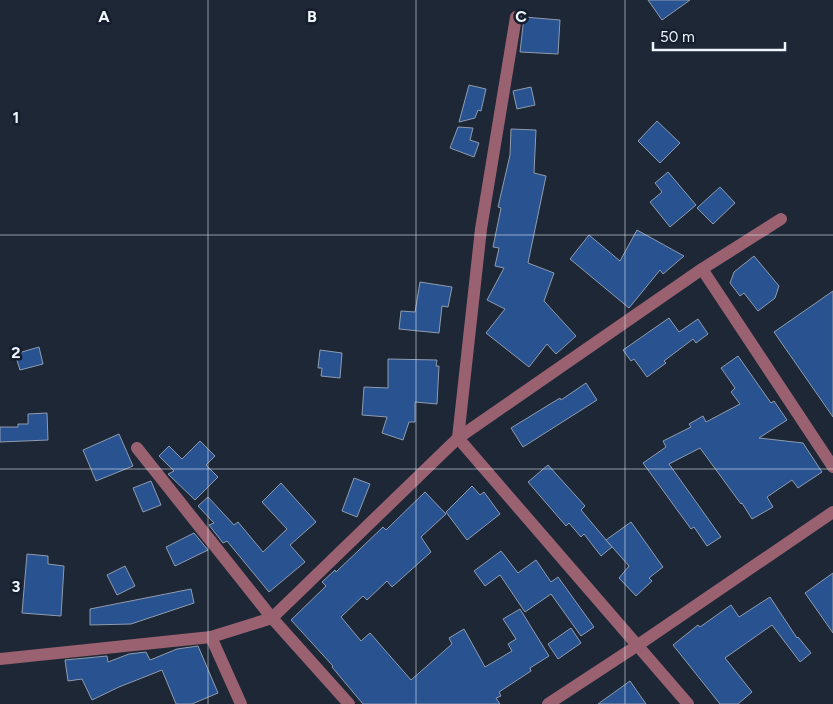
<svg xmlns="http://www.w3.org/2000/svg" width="833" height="704" viewBox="0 0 833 704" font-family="Figtree,sans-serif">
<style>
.building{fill:#295290;stroke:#8f9caf}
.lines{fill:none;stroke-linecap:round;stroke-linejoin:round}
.minor{stroke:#9a6170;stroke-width:12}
.tertiary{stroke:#9a6170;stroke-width:12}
.grid{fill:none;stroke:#eff5fd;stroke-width:1;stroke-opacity:0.55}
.grid-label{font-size:16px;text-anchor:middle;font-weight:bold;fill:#eff5fd;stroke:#141e2c;stroke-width:5;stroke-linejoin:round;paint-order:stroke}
</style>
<rect width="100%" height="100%" fill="#1d2736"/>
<g class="building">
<polygon points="648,0 690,0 662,20"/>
<polygon points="524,17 560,20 558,54 520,52"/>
<polygon points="469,85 486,89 481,111 478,110 475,118 459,122"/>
<polygon points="531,87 535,105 517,109 513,91"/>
<polygon points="657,121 680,143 660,163 638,141"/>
<polygon points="458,127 473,128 470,140 479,143 474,157 450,148"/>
<polygon points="511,129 536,130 534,173 546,176 528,263 554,273 544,301 576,336 556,354 547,344 529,367 486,333 505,309 487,300 504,268 495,266 499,248 493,247 501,208 498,207 510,155"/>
<polygon points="668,172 696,205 670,227 650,202 662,192 655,183"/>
<polygon points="720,187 735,203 713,224 697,208"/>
<polygon points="637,230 684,256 663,274 660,270 629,308 570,259 589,235 620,261"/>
<polygon points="754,256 779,286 775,298 758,311 744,293 740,296 730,283 734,272"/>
<polygon points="420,282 452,287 448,307 442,306 439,333 399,329 401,311 415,312"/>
<polygon points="833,291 833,417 774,332"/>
<polygon points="669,318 679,332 698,319 708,334 696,343 693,339 664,361 666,363 647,377 634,359 631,361 623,350"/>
<polygon points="39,347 43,364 20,370 15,354"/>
<polygon points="320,350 342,353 340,378 321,376 322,368 318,368"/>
<polygon points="738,356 771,403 774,401 787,420 759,438 803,443 822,472 798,488 792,480 767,497 773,507 752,519 742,503 741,504 700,448 669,464 721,537 707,546 694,527 691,529 643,463 666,447 663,441 691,427 689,424 703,416 706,422 740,404 731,392 735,388 721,368"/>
<polygon points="388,359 437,360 436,366 439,366 437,404 415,402 415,422 409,422 403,440 382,433 387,417 362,415 364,387 388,388"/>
<polygon points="586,383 597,400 523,447 511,428 560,398 561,400"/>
<polygon points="47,413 48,440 0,442 0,427 18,427 18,424 28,424 28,414"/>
<polygon points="119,434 133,466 96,481 83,450"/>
<polygon points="200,441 215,456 206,465 218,477 195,500 168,474 174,471 159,456 169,446 182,459"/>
<polygon points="548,465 585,506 581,510 612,547 601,556 584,534 581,537 569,523 566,526 528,482"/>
<polygon points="354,478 370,484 357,517 342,511"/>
<polygon points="151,481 161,505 143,512 133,488"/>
<polygon points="281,483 316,522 290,545 305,562 269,592 227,541 223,543 209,525 214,523 198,506 208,497 234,525 238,522 263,552 287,529 262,502"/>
<polygon points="472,486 480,495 484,492 500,514 467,540 446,512"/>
<polygon points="425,492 446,514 421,537 431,552 392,587 387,581 367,600 363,596 341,617 361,641 370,633 411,680 452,644 449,638 464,629 485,667 512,651 508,644 516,639 503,619 520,609 549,656 530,668 531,671 499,692 501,696 496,698 500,704 363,704 332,667 333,666 291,620 326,586 322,582 335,570 336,572 383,527 386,530"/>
<polygon points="631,522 663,567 649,578 652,581 636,596 619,578 629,566 606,540"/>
<polygon points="194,533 208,550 175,566 166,547"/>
<polygon points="501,551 518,573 536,560 551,582 558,577 594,627 581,636 551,594 525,612 500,575 485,586 474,571"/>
<polygon points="27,554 48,556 48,564 64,566 61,616 22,613"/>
<polygon points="125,566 135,586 117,595 107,575"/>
<polygon points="833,573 833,633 805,593"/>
<polygon points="191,589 194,603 131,624 90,625 90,609"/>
<polygon points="770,597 797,638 798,637 811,653 800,662 772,625 725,658 752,692 738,704 720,704 673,645 698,625 700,627 731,605 739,617"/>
<polygon points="571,628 581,643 558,659 548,644"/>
<polygon points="198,646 218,693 192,704 176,704 162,670 119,687 92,700 82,679 68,681 65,660 107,656 108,662 129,654 146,652 150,660 177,649"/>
<polygon points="630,681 646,704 598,704"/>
</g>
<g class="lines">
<g class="minor">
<polyline points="516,17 481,229 458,438 688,704"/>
<polyline points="702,269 833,467"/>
<polyline points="137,448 272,618 349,704"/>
<polyline points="211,637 272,618 458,438 702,269 781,219"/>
<polyline points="0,659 211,637 241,704"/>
<polyline points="548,704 638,645"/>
</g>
<polyline class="tertiary" points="638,645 833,512"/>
</g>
<path class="grid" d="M208 0V704M416 0V704M625 0V704M0 235H833M0 469H833"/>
<g class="grid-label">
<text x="104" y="22">A</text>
<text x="312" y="22">B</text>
<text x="521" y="22">C</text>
<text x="16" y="123">1</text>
<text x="16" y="358">2</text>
<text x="16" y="592">3</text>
</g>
<path d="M653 42v8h132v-8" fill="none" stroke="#eff5fd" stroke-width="2.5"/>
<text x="660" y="42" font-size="15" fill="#eff5fd" stroke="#141e2c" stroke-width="4" paint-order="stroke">50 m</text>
</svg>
